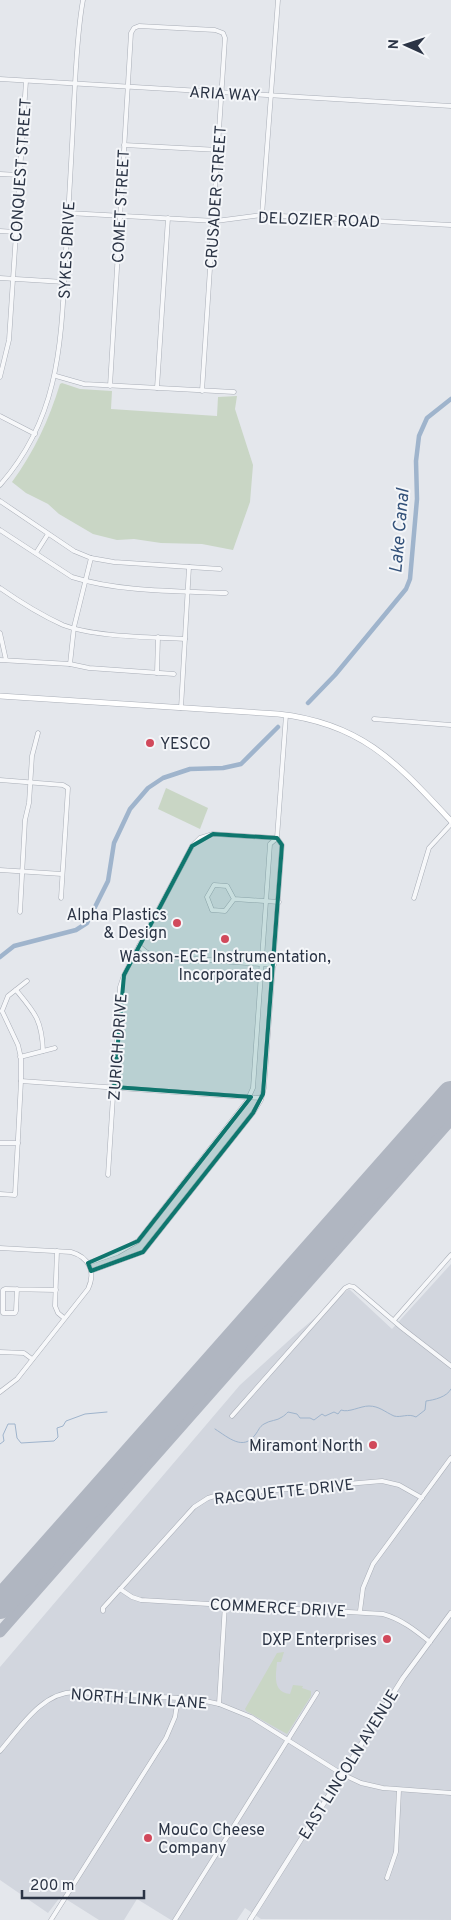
<svg xmlns="http://www.w3.org/2000/svg" width="451" height="1920" viewBox="0 0 451 1920" font-family="Overpass,sans-serif">
<style>
.built{fill:#d2d6de}
.green{fill:#c9d6c5}
.lines{fill:none;stroke-linecap:round;stroke-linejoin:round}
.stream{stroke:#9fb4cc;stroke-width:1}
.canal{stroke:#9fb4cc;stroke-width:4.5}
.taxiway{stroke:#b0b6c1;stroke-width:11}
.runway{stroke:#b0b6c1;stroke-width:28}
.minor-casing{stroke:#a9aeb7;stroke-width:5}
.tertiary-casing{stroke:#a9aeb7;stroke-width:5.5}
.secondary-casing{stroke:#a9aeb7;stroke-width:6}
.minor{stroke:#f7f8fa;stroke-width:4}
.tertiary{stroke:#f7f8fa;stroke-width:4.5}
.secondary{stroke:#fff;stroke-width:5}
.marked{fill:#0f766e;fill-opacity:0.2;stroke:#0f766e;stroke-width:4;stroke-linejoin:round}
.poi-dot{fill:#d1495b;stroke:#f4f6f9;stroke-width:2}
.labels{text-anchor:middle;stroke-width:4;stroke-linejoin:round;paint-order:stroke}
.street-label{font-size:16px;fill:#2b3445;stroke:#f4f6f9}
.poi-label{font-size:16px;fill:#2b3445;stroke:#f4f6f9;text-anchor:end}
.water-label{font-size:18px;font-style:italic;fill:#34527a;stroke:#f4f6f9}
</style>
<rect width="100%" height="100%" fill="#e4e7ec"/>
<polygon class="built" points="451,1264 451,1920 261,1919 245,1908 237,1920 171,1920 137,1899 124,1920 99,1920 61,1896 48,1913 0,1880 0,1667 240,1385 296,1334 349,1289 392,1329"/>
<g class="green">
<path d="M62 383 80 389 112 391 111 409 217 416 218 397 237 396 235 409 253 465 250 502 233 550 202 544 161 543 134 539 117 540 93 534 59 514 48 504 26 493 12 482C34 452 49 420 60 384Z"/>
<polygon points="166,788 208,808 200,829 158,809"/>
<path d="M284 1652 281 1662H277C276 1675 272 1692 290 1694L293 1685 303 1686 302 1688 311 1691V1696L287 1734 246 1711 245 1709 277 1653Z"/>
</g>
<g class="lines">
<g class="stream">
<path d="M215 1429C229 1438 243 1451 255 1435 259 1430 259 1427 264 1424 270 1420 277 1421 282 1417 284 1416 286 1414 288 1412L297 1414 300 1418H310L314 1420 322 1414 325 1416 334 1412 338 1414 341 1410C349 1413 360 1406 369 1406 379 1406 385 1412 394 1416 401 1418 408 1413 416 1417L425 1410 426 1401C434 1400 447 1397 451 1389"/>
<polyline points="0,1444 4,1441 3,1435 8,1424 15,1424 17,1438 21,1443 54,1441 58,1437 57,1428 63,1426 66,1421 85,1414 107,1412"/>
</g>
<g class="canal">
<polyline points="308,703 335,675 406,589 410,579 417,499 416,461 419,436 427,418 451,399"/>
<polyline points="0,957 14,946 76,930 87,923 108,881 114,843 130,809 148,788 163,778 190,769 223,768 241,764 278,727"/>
</g>
<polyline class="taxiway" points="0,1632 451,1120"/>
<polyline class="runway" points="0,1605 451,1095"/>
<defs>
<g id="minor">
<polyline points="0,79 451,106"/>
<polyline points="124,145 219,150"/>
<polyline points="0,174 19,175"/>
<polyline points="68,213 216,221 262,215 451,225"/>
<polyline points="262,215 278,0"/>
<polyline points="0,231 15,232"/>
<polyline points="0,278 64,282"/>
<polyline points="56,376 84,384 234,392"/>
<polyline points="0,377 9,340 26,81"/>
<polyline points="110,386 131,33 134,28 139,26 215,30 223,33 225,38 202,391"/>
<polyline points="157,388 168,218"/>
<polyline points="0,416 35,434"/>
<path d="M0 485C62 415 61 337 66 250 69 200 72 151 74 102 76 68 77 33 83 0"/>
<polyline points="0,501 74,551 91,558 114,562 220,569"/>
<path d="M0 530 72 577C119 592 177 591 226 593"/>
<polyline points="36,553 48,534"/>
<path d="M0 588C20 602 41 615 63 625 94 637 151 637 185 639"/>
<polyline points="0,633 6,660"/>
<polyline points="0,660 70,664 89,668 174,674"/>
<polyline points="70,664 74,627 91,558"/>
<polyline points="157,673 158,637"/>
<polyline points="181,708 189,567"/>
<polyline points="374,719 451,725"/>
<polyline points="0,780 63,785 68,788 61,898"/>
<polyline points="0,870 62,874"/>
<polyline points="414,898 429,848 451,824"/>
<polyline points="234,899 225,911 212,910 207,897 214,885 227,886 234,899 279,902"/>
<polyline points="20,912 25,820 29,803 32,756 38,733"/>
<polyline points="139,946 146,952 156,956 274,965"/>
<path d="M16 990C35 1013 42 1020 43 1051"/>
<polyline points="2,1011 8,996 27,981"/>
<polyline points="20,1057 55,1048"/>
<polyline points="21,1081 261,1098"/>
<polyline points="0,1143 18,1143"/>
<polyline points="108,1175 120,987 124,975 131,961 192,846 200,838 213,834 276,838"/>
<polyline points="0,1194 15,1195 21,1081 21,1058 18,1045 2,1011"/>
<path d="M0 1248 71 1252C89 1257 96 1272 88 1289L17 1379 0 1392"/>
<polyline points="57,1251 55,1306 58,1313 64,1318"/>
<polyline points="88,1263 117,1253 138,1241 247,1101 253,1088 270,844 277,838 286,715"/>
<polyline points="91,1271 143,1252 253,1113 261,1100 264,1088 282,845 277,838"/>
<polyline points="17,1289 16,1311 15,1313 3,1313 3,1290 5,1289 56,1290"/>
<polyline points="394,1320 451,1255"/>
<polyline points="0,1352 24,1353 32,1359"/>
<polyline points="232,1416 345,1288 349,1286 354,1287 402,1328 451,1366"/>
<path d="M120 1589 132 1597 141 1600 383 1614C401 1619 415 1630 430 1642"/>
<polyline points="103,1611 103,1608 194,1507 208,1498 218,1495 382,1481 399,1485 422,1498"/>
<polyline points="360,1611 363,1588 373,1564 451,1458"/>
<polyline points="219,1704 225,1604"/>
<path d="M0 1751C20 1728 42 1692 75 1692L196 1699 219 1704 251 1717 342 1774 361 1783 383 1788 451 1793"/>
<polyline points="387,1878 396,1852 399,1790"/>
<polyline points="51,1920 166,1738 175,1717 178,1698"/>
<polyline points="175,1920 317,1693"/>
</g>
<polyline id="tertiary" points="250,1920 403,1678 451,1613"/>
<path id="secondary" d="M0 696 278 714C362 723 397 763 451 821"/>
</defs>
<use href="#minor" class="minor-casing"/>
<use href="#tertiary" class="tertiary-casing"/>
<use href="#secondary" class="secondary-casing"/>
<use href="#minor" class="minor"/>
<use href="#tertiary" class="tertiary"/>
<use href="#secondary" class="secondary"/>
</g>
<path class="marked" d="M213 834 277 838 282 845 263 1094 253 1113 143 1252 91 1271 88 1263 138 1241 251 1097 114 1087 124 975 192 846Z"/>
<g class="poi-dot">
<circle cx="150" cy="743" r="5"/>
<circle cx="177" cy="923" r="5"/>
<circle cx="225" cy="939" r="5"/>
<circle cx="373" cy="1445" r="5"/>
<circle cx="387" cy="1639" r="5"/>
<circle cx="148" cy="1838" r="5"/>
</g>
<g class="labels">
<g class="street-label">
<text transform="translate(225 93) rotate(3)" y="6">ARIA WAY</text>
<text transform="translate(20 170) rotate(-86)" y="6">CONQUEST STREET</text>
<text transform="translate(215 197) rotate(-86)" y="6">CRUSADER STREET</text>
<text transform="translate(120 206) rotate(-87)" y="6">COMET STREET</text>
<text transform="translate(319 219) rotate(2)" y="6">DELOZIER ROAD</text>
<text transform="translate(66 250) rotate(-87)" y="6">SYKES DRIVE</text>
<text transform="translate(117 1047) rotate(-86)" y="6">ZURICH DRIVE</text>
<text transform="translate(284 1491) rotate(-6)" y="6">RACQUETTE DRIVE</text>
<text transform="translate(278 1607) rotate(3)" y="6">COMMERCE DRIVE</text>
<text transform="translate(139 1698) rotate(4)" y="6">NORTH LINK LANE</text>
<text transform="translate(348 1764) rotate(-58)" y="6">EAST LINCOLN AVENUE</text>
</g>
<g class="poi-label">
<text x="160" y="749" text-anchor="start">YESCO</text>
<text x="167" y="920">Alpha Plastics<tspan x="167" dy="18">&amp; Design</tspan></text>
<text x="225" y="962" text-anchor="middle">Wasson-ECE Instrumentation,<tspan x="225" dy="18">Incorporated</tspan></text>
<text x="363" y="1451">Miramont North</text>
<text x="377" y="1645">DXP Enterprises</text>
<text x="158" y="1835" text-anchor="start">MouCo Cheese<tspan x="158" dy="18">Company</tspan></text>
</g>
<g class="water-label">
<text transform="translate(399 531) rotate(-85)" y="6">Lake Canal</text>
</g>
</g>
<g transform="translate(406 45) rotate(273)" stroke="#f4f6f9" stroke-width="4" paint-order="stroke">
<path d="M0-4L9 19L0 12L-9 19Z" fill="#2b3445"/>
<text y="-8" font-size="14" font-weight="bold" text-anchor="middle" fill="#2b3445">N</text>
</g>
<path d="M22 1890v8h122v-8" fill="none" stroke="#2b3445" stroke-width="2.5"/>
<text x="30" y="1890" font-size="15" fill="#2b3445" stroke="#f4f6f9" stroke-width="4" paint-order="stroke">200 m</text>
</svg>
